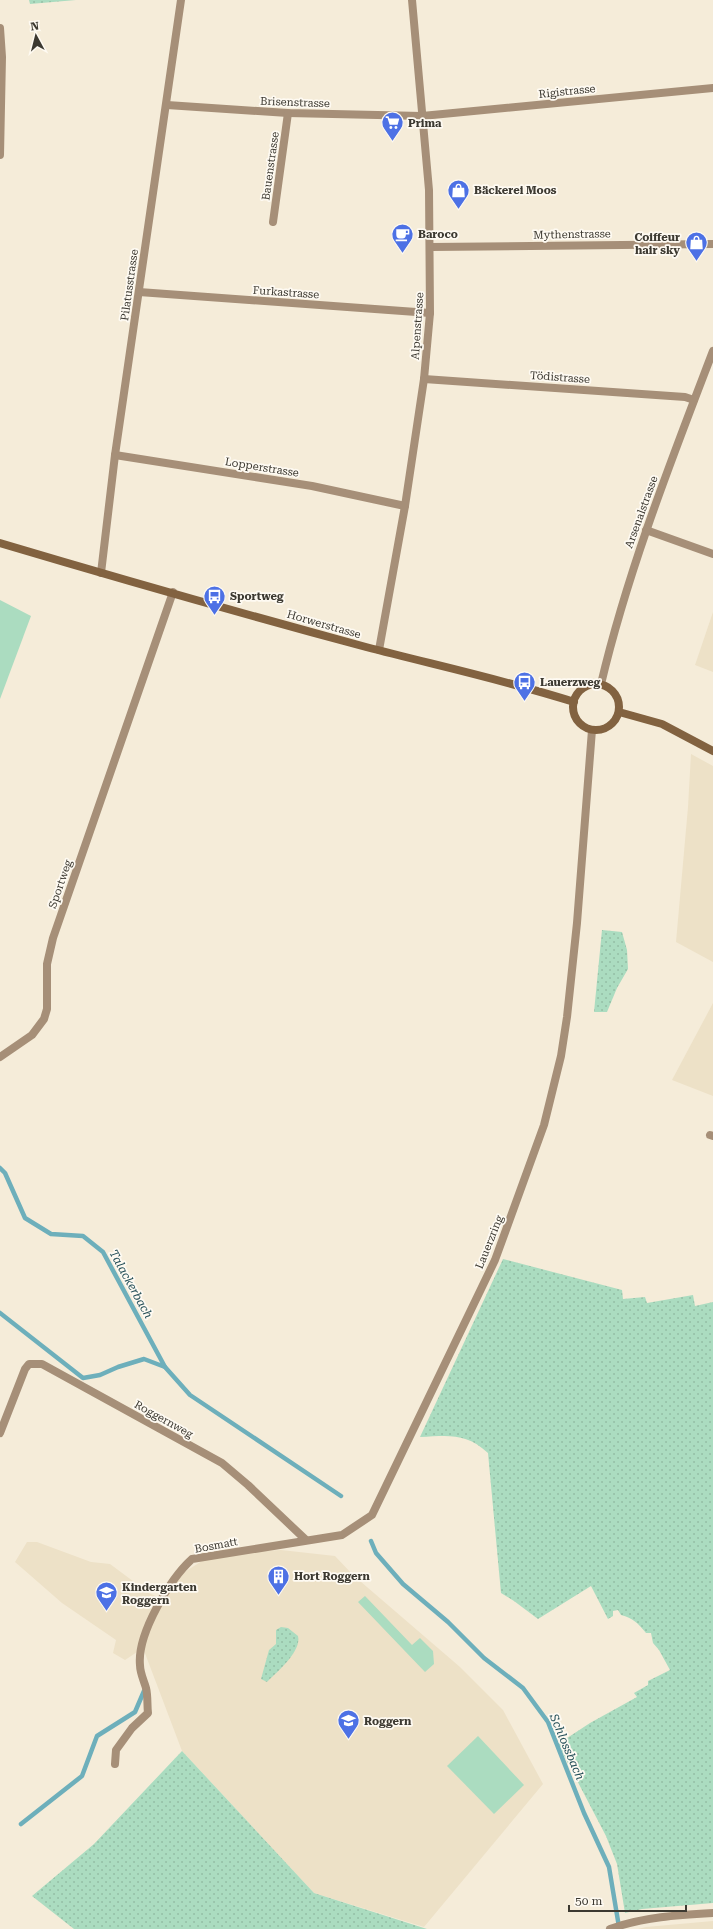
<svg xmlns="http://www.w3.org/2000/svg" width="713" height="1929" viewBox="0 0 713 1929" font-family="'Roboto Serif',serif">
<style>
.built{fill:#ede1c7}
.grass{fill:url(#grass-dots)}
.pitch{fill:#abdcc0}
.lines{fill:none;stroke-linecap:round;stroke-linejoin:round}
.stream{stroke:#6dafbb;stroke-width:4.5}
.street{stroke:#a68f78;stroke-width:8}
.secondary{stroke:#826240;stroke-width:8}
.labels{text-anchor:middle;stroke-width:3.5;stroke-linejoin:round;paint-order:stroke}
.street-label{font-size:11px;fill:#3c3931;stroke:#fefaf2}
.poi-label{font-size:11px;font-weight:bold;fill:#3c3931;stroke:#fefaf2;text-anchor:start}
.water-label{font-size:12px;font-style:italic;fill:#224d56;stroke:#fefaf2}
</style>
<defs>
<pattern id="grass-dots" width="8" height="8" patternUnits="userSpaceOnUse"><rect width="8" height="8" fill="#abdcc0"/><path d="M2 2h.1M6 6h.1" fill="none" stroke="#94bea5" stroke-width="1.8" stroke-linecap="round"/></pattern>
</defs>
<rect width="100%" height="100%" fill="#f5ecd9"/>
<g class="built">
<polygon points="713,612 713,672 695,665"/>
<polygon points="691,754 713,766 713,962 676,942 688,807"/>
<polygon points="713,1003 713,1096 672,1080"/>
<polygon points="27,1542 37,1542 91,1562 110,1564 149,1593 164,1600 183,1573 205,1559 246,1552 281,1550 335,1556 353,1575 460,1667 503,1710 543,1784 424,1927 314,1893 182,1751 143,1648 125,1660 113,1653 116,1640 62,1603 15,1562"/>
<polygon points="713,1921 713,1929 638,1929 646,1927"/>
</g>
<g class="grass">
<polygon points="29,0 76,0 30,4"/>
<polygon points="602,930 622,932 627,950 628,969 617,988 607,1012 594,1012"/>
<path d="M503 1259 622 1290 623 1299 645 1297 647 1303 693 1295 695 1306 713 1302V1903L642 1909 625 1913 617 1864 606 1836 558 1744 590 1723 637 1697 634 1693 648 1685V1681L670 1670 659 1650 653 1643 651 1633H646C638 1623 633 1618 621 1615L618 1610 613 1611V1616L608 1619 591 1586 538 1619 514 1601 501 1593 488 1453C465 1432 448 1436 420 1437Z"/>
<path d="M281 1627 288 1628 298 1636C302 1651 277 1672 267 1682L261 1679 269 1650 276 1644V1630Z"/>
<polygon points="182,1751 314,1893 427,1929 74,1929 32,1896 94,1844"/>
</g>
<g class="pitch">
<polygon points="0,600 31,616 0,699"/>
<polygon points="365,1596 412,1645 420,1638 433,1651 434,1664 425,1672 358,1602"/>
<polygon points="478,1736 524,1785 494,1814 447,1766"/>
</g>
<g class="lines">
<g class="stream">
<polyline points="0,1168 5,1173 25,1218 51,1234 83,1236 103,1252 165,1367"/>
<polyline points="0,1313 83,1378 100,1375 118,1367 144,1359 165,1367 190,1395 341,1496"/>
<polyline points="371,1541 376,1553 403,1584 448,1622 484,1658 523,1688 548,1722 584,1813 609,1867 619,1927"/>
<polyline points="21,1824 82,1776 97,1736 135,1712 144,1691"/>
</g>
<g class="street">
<polyline points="0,28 2,57 0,155"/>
<polyline points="167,105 288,113 422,116 713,88"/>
<polyline points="273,222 288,113"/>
<polyline points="431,247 713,244"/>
<polyline points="139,292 430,313"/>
<polyline points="424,379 685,397 694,400"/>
<polyline points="115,455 312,486 405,506"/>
<polyline points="646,530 713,554"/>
<polyline points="101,573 115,455 181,0"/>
<polyline points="379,650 405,506 424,379 430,313 429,190 412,0"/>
<path d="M601 684C628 570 671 461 713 351"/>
<polyline points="0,1057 32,1035 44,1019 47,1009 47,964 53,938 173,592"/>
<polyline points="710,1135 713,1136"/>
<polyline points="0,1433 25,1369 29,1364 42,1364 222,1463 248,1485 306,1540"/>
<path d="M115 1764 116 1750 132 1728 148 1713C147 1705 148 1696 146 1688 144 1681 140 1673 140 1665 137 1634 170 1579 192 1559L342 1535 372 1515 495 1260 544 1125 561 1056 567 1017 577 923 592 730"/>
<path d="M610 1929C643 1917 678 1915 713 1913"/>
</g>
<g class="secondary">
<path d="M0 543C121 579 244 614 366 647 435 665 505 680 574 702"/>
<circle cx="596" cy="707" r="23"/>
<polyline points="619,712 662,724 713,751"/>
</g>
</g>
<defs>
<symbol id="supermarket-pin" viewBox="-11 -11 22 30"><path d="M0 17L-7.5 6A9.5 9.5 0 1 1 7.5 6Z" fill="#4d71e5" stroke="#fefaf2"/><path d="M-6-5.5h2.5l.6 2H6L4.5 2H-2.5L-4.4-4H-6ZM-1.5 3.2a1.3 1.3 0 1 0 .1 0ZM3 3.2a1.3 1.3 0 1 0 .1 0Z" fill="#fff"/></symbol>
<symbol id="shop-pin" viewBox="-11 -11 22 30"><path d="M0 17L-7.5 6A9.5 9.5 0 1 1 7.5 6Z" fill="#4d71e5" stroke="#fefaf2"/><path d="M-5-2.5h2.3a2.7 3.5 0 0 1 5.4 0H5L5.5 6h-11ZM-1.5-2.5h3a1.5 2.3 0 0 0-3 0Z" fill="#fff"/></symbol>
<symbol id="cafe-pin" viewBox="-11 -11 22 30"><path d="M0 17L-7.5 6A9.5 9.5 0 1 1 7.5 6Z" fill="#4d71e5" stroke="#fefaf2"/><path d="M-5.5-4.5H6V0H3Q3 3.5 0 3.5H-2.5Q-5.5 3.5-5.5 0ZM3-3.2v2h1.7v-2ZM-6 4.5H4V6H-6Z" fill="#fff"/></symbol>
<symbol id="bus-pin" viewBox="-11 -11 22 30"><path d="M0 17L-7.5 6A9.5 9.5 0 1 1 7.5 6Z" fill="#4d71e5" stroke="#fefaf2"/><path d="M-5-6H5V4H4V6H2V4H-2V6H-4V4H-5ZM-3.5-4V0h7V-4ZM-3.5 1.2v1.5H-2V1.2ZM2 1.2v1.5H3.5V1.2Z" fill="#fff"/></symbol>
<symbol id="building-pin" viewBox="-11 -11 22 30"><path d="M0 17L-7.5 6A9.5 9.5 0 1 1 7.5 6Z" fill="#4d71e5" stroke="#fefaf2"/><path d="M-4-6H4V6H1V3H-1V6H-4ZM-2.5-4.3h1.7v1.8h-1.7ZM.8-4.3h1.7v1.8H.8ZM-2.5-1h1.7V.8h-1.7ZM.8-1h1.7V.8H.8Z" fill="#fff"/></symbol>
<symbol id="school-pin" viewBox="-11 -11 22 30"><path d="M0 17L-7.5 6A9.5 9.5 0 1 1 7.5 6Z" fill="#4d71e5" stroke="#fefaf2"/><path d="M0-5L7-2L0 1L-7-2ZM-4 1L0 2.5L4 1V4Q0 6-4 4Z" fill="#fff"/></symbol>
</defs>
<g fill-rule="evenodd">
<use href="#supermarket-pin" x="380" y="110" width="25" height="34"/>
<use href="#shop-pin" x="446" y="178" width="25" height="34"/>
<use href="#cafe-pin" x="390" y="222" width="25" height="34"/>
<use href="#shop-pin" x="684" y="230" width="25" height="34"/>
<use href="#bus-pin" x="202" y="584" width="25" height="34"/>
<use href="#bus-pin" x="512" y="670" width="25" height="34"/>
<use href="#building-pin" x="266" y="1564" width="25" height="34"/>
<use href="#school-pin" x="94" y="1580" width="25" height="34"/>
<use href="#school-pin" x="336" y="1708" width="25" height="34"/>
</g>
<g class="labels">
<g class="street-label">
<text transform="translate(567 91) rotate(-6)" y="4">Rigistrasse</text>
<text transform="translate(295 102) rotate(2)" y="4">Brisenstrasse</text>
<text transform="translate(270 166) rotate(-82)" y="4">Bauenstrasse</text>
<text transform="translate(572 234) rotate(-1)" y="4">Mythenstrasse</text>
<text transform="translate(129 285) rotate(-82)" y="4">Pilatusstrasse</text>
<text transform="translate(286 292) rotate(4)" y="4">Furkastrasse</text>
<text transform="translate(417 326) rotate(-86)" y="4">Alpenstrasse</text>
<text transform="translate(560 377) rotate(4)" y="4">Tödistrasse</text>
<text transform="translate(262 467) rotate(9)" y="4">Lopperstrasse</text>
<text transform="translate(641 512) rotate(-70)" y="4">Arsenalstrasse</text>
<text transform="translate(324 624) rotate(16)" y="4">Horwerstrasse</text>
<text transform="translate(60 884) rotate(-71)" y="4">Sportweg</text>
<text transform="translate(489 1242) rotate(-68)" y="4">Lauerzring</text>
<text transform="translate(164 1419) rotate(29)" y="4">Roggernweg</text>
<text transform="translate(216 1545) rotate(-10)" y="4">Bosmatt</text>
</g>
<g class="poi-label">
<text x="408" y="127">Prima</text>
<text x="474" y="194">Bäckerei Moos</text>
<text x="418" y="238">Baroco</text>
<text x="680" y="241" text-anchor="end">Coiffeur<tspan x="680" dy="13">hair sky</tspan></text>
<text x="230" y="600">Sportweg</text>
<text x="540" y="686">Lauerzweg</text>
<text x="294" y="1580">Hort Roggern</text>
<text x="122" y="1591">Kindergarten<tspan x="122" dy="13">Roggern</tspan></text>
<text x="364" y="1725">Roggern</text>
</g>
<g class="water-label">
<text transform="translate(131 1284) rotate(61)" y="4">Talackerbach</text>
<text transform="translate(567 1747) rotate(67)" y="4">Schlossbach</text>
</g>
</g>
<g transform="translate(36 36) rotate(353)" stroke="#fefaf2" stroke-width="3" paint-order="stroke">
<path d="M0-3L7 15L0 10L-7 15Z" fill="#3c3931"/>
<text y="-6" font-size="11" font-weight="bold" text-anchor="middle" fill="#3c3931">N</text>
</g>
<path d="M569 1905v6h117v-6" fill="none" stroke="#3c3931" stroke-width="2"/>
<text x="575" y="1905" font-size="12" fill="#3c3931" stroke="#fefaf2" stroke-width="3" paint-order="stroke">50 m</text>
</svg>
